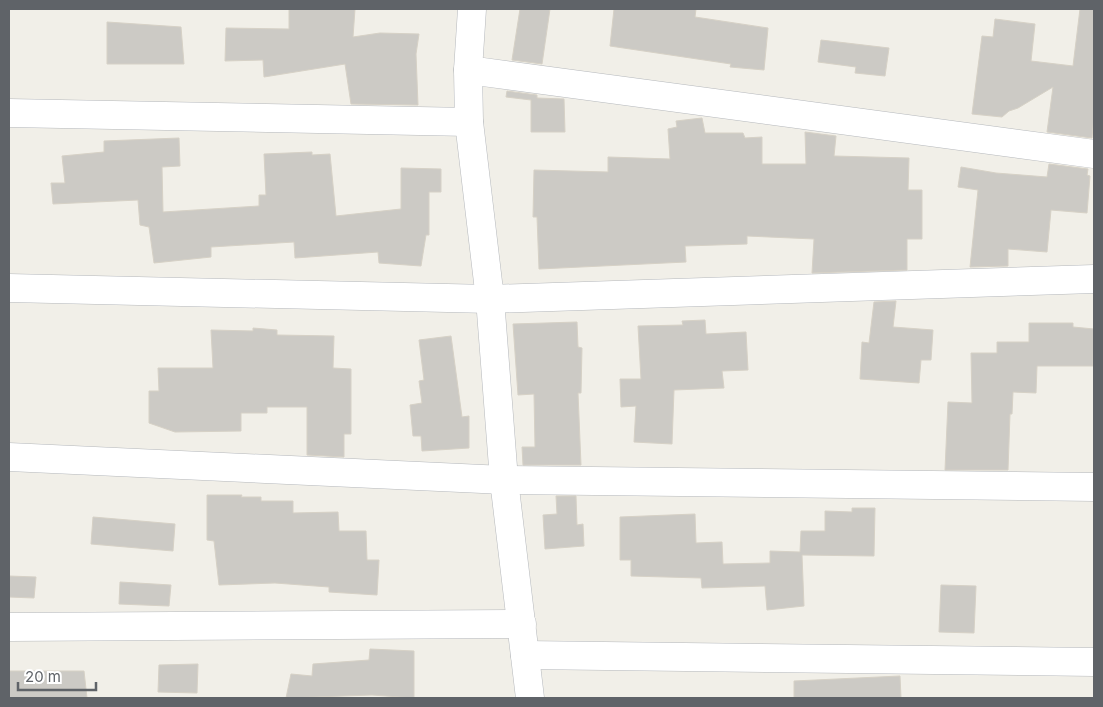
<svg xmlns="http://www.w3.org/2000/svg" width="1103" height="707" viewBox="0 0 1103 707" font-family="Inter,sans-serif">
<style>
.building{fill:#cccac5;stroke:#d6d1c6}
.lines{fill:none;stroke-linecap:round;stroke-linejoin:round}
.minor-casing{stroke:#b5b8bc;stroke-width:29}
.minor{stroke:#fff;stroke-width:28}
</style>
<rect width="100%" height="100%" fill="#f1efe8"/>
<g class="building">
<polygon points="289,9 355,9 353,37 380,33 419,34 416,54 418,105 351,104 345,64 264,77 263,60 225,61 226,28 289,29"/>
<polygon points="520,9 550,9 542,64 512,60"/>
<polygon points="614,9 696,9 695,17 768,28 764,70 730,67 731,64 610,46"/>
<polygon points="1080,9 1094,9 1094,116 1092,138 1047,132 1053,87 1018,108 1009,111 1002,117 972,114 982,36 993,37 995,19 1035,24 1031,61 1073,66"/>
<polygon points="107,22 181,27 184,64 107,64"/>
<polygon points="821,40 889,48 885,76 855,73 856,67 818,62"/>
<polygon points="507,91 537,95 537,98 564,99 565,132 531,132 531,100 506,97"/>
<polygon points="702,118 705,133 743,133 745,138 762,137 762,164 806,164 805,132 836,136 834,156 909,158 908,190 922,190 922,239 907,239 907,270 812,273 814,239 747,236 747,244 685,246 686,262 539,269 537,217 533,217 534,170 608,172 608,157 670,159 668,129 677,127 676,121"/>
<polygon points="179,138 180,166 162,167 163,212 259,206 259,195 266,195 264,154 312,152 312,155 330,154 336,216 401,209 401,168 441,169 441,192 429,192 429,235 426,235 421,266 379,263 378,252 295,258 294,242 211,247 211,257 154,263 149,227 140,225 138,200 53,204 51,183 65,183 62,156 104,152 104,141"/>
<polygon points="1049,164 1088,169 1087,175 1090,176 1087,213 1051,210 1047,252 1008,249 1008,266 970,267 978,190 958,187 961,167 996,173 1047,177"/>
<polygon points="896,301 893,327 933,330 931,360 921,360 919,383 860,379 862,342 869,343 874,302"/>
<polygon points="705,320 706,334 746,332 748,370 722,371 724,388 674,390 672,444 634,442 636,406 621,407 620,379 641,379 638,326 683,325 682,321"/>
<polygon points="577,322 578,347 582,348 581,393 578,393 581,465 523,465 522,447 535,447 534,394 518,395 513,324"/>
<polygon points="1029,323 1073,323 1073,327 1094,329 1093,366 1037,366 1036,393 1013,392 1012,414 1010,414 1008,470 945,470 948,402 972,403 971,353 997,353 997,342 1029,342"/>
<polygon points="253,328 277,330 277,335 334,336 333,368 351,369 351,434 344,434 344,457 307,455 307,407 267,407 267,413 241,413 241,431 175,432 149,423 149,391 159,391 158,368 213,368 211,330 253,331"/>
<polygon points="451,336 462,417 469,416 469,448 422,451 421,436 413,436 410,405 422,403 419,381 424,380 419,340"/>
<polygon points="207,495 242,495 241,497 261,497 261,501 293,501 293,513 338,512 339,531 366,531 367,560 379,560 377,595 329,592 329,587 275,583 219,585 214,541 207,540"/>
<polygon points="556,496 576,496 577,525 583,524 584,546 545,549 543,515 557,514"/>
<polygon points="852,508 875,508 874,556 802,555 804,606 767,610 765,586 702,588 701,578 631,576 631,560 620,560 620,517 695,514 696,543 722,542 723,564 770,563 770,551 800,552 801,531 825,531 825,511 852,512"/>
<polygon points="93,517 175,524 173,551 91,544"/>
<polygon points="9,576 36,577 34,598 9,597"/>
<polygon points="120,582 171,585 169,606 119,604"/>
<polygon points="941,585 976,586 974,633 939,632"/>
<polygon points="370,649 414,651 414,698 372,695 286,698 291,674 312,676 313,664 369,660"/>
<polygon points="198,664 197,693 158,692 159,665"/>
<polygon points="9,671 84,671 87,698 9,698"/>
<polygon points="900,676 901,698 794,698 794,681"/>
</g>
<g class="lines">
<defs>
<g id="minor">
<polyline points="472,9 468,70 469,122 490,299 504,480 530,698"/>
<polyline points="468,70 1094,154"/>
<polyline points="9,113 469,122"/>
<polyline points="9,288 490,299 1094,279"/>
<polyline points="9,457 504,480 1094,487"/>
<polyline points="9,627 522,624"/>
<polyline points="525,655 1094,662"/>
</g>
</defs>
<use href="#minor" class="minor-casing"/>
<use href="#minor" class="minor"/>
</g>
<rect width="1103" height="707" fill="none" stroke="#5f6368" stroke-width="20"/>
<path d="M18 682v8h78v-8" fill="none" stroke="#5f6368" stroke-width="2.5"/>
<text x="25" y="682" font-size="15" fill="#5f6368" stroke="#ffffff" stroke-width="4" paint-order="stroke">20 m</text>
</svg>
